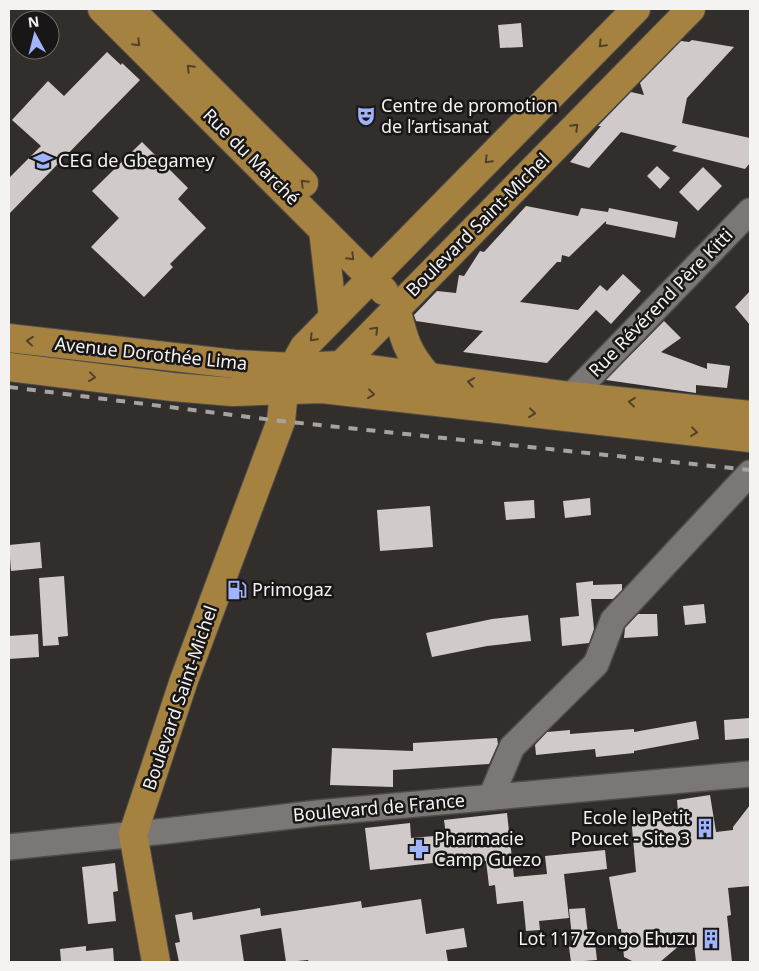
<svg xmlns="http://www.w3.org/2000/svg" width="759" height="971" viewBox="0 0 759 971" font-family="'Noto Sans',sans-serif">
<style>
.building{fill:#d0cbca}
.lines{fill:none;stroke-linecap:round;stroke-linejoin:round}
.minor-casing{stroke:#4e4b49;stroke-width:28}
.major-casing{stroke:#4e4b49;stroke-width:30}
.minor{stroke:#7b7775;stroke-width:25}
.major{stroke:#a68241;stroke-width:28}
.rail{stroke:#a6a4a2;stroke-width:4;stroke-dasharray:9 9;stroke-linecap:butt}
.oneway{stroke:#514127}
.labels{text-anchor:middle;stroke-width:5;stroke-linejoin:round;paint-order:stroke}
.poi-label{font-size:18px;fill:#f5f3f1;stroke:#181616;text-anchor:start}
.street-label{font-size:18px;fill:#f5f3f1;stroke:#181616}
</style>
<rect width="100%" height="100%" fill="#312e2c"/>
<g class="building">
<polygon points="521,23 523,47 500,48 498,25"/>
<polygon points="692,40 734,47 687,98 682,123 750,138 750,163 745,169 672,151 677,146 621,132 589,168 570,162 601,126 598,126 631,92 644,95 640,83 681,41 689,42"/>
<polygon points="107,52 121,65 122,63 140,80 9,214 9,178 41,146 12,120 48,81 64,96"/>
<polygon points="142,142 188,188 178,199 206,228 170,264 173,267 144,297 91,247 119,218 92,191"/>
<polygon points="657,166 670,178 660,189 647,176"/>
<polygon points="703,167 722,186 698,211 679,192"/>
<polygon points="526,206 578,216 581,208 608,212 609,208 678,222 675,238 606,224 606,221 569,257 562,255 561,262 557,262 520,302 578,310 600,285 607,291 623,274 641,291 611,324 596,310 547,363 463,352 483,331 416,321 414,315 437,291 456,293 459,275 464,276 480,251 484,252"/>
<polygon points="750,291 750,325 735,307"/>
<polygon points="664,321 681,338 661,352 707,369 707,363 730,366 727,388 696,385 696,393 606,380"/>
<polygon points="590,498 591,515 565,518 563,501"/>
<polygon points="534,500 535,518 506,520 504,502"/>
<polygon points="430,506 433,547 380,551 377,510"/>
<polygon points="40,542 42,568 11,571 9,545"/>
<polygon points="64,576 68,636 58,637 59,645 43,646 39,578"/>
<polygon points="593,581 593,585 622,584 622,590 613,599 591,599 594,629 589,643 562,646 560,618 579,616 576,583"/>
<polygon points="704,604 706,623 685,625 683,606"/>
<polygon points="638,614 657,614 658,636 624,638 625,628"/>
<polygon points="528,615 531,641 487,646 432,657 426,633 492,619"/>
<polygon points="38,634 39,657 9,659 9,636"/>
<polygon points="750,718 750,738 725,740 724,720"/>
<polygon points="696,721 699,739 634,751 634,753 596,757 595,749 536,755 535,745 547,732 570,730 570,734 634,729 634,732"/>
<polygon points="497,738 498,744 489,764 393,770 393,787 330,785 332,748 413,751 413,743"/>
<polygon points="710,795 716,832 733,830 733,827 750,805 750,886 728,888 731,915 727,916 732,962 696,962 693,934 660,962 634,962 624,957 621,929 618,929 609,877 636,872 631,816 678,811 677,800"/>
<polygon points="507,813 514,877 547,874 545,856 605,850 607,869 564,874 569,918 539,921 540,930 526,931 523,901 497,904 495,885 489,886 486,861 460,863 460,860 370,870 365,828 410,823 411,838 446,835 444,820"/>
<polygon points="115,863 118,891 113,892 116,921 88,924 82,867"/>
<polygon points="421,899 426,934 464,928 467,947 446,950 448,962 309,962 308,960 286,962 281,928 240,935 244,962 179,962 175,943 180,942 175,915 192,912 193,920 260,908 261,916 361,901 362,908"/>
<polygon points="585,908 589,944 595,943 597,960 571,962 569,947 573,946 569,909"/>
<polygon points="86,946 86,951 113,948 114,962 61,962 60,949"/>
</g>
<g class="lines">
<defs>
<g id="minor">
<polyline points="571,396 750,211"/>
<polyline points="491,797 512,747 596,664 613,620 750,473"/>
<polyline points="9,847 166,831 317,813 750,774"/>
</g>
<g id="major">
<polyline points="102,9 384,291"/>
<polyline points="130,9 304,183"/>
<polyline points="323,230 333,317"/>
<path d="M396 308C404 339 407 353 428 376"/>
<polyline points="9,338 235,364 293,367 341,365 571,396 750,415"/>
<polyline points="9,367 173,387 232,392 322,389 750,438"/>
<polyline points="332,376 341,365 691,9"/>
<polyline points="156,962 133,834 184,680 281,421 284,391 293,367 304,347 636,9"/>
</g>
</defs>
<use href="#minor" class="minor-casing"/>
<use href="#major" class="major-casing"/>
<use href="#minor" class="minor"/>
<use href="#major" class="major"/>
<polyline class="rail" points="9,387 281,421 750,470"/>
</g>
<defs><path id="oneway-chevron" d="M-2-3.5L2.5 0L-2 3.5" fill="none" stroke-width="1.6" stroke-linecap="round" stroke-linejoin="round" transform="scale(1.25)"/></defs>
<g class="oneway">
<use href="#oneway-chevron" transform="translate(137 43) rotate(45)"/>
<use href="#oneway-chevron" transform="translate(602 44) rotate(134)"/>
<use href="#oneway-chevron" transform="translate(190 68) rotate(-135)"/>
<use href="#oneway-chevron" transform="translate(575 127) rotate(-45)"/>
<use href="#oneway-chevron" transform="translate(488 160) rotate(134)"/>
<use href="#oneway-chevron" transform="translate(304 183) rotate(-135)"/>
<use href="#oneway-chevron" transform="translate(351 257) rotate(45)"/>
<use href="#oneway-chevron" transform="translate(375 330) rotate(-45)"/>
<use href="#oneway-chevron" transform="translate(313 338) rotate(134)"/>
<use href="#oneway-chevron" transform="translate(30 341) rotate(-174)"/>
<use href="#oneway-chevron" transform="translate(92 377) rotate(7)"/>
<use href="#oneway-chevron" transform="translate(471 382) rotate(-172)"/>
<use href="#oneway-chevron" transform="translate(371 394) rotate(7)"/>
<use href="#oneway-chevron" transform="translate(632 402) rotate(-174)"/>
<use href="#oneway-chevron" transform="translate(532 413) rotate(7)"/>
<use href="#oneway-chevron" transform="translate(694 432) rotate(7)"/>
</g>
<defs>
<symbol id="theatre-bare" viewBox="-9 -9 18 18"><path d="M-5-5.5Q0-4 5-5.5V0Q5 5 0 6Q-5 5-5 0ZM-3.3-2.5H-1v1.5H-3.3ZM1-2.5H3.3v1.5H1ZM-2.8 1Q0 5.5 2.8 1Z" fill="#a0b3fd" stroke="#181616" stroke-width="2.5" paint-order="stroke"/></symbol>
<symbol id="school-bare" viewBox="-9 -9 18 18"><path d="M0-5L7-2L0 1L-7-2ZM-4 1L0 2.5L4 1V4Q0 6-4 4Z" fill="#a0b3fd" stroke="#181616" stroke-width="2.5" paint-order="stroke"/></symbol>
<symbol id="fuel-bare" viewBox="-9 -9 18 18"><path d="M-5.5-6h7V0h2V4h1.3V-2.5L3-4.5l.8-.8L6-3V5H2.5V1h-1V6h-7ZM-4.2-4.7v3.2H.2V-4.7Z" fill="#a0b3fd" stroke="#181616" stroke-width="2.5" paint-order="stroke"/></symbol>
<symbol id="building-bare" viewBox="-9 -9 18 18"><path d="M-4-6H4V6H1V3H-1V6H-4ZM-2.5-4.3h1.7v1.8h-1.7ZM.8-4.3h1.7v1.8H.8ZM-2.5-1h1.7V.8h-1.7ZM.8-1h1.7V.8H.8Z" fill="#a0b3fd" stroke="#181616" stroke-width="2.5" paint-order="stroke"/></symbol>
<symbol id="pharmacy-bare" viewBox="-9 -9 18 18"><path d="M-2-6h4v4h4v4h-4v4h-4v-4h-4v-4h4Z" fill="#a0b3fd" stroke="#181616" stroke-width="2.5" paint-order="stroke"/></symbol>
</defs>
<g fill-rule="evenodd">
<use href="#theatre-bare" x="352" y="102" width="28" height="28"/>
<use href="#school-bare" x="29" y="147" width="28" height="28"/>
<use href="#fuel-bare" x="223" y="576" width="28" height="28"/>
<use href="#building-bare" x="691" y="814" width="28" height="28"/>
<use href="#pharmacy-bare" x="405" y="835" width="28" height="28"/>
<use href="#building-bare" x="697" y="925" width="28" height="28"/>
</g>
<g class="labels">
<g class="poi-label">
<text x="381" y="112">Centre de promotion<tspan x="381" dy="21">de l’artisanat</tspan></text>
<text x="58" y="167">CEG de Gbegamey</text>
<text x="252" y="596">Primogaz</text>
<text x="690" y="824" text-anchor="end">Ecole le Petit<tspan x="690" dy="21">Poucet - Site 3</tspan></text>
<text x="434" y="845">Pharmacie<tspan x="434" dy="21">Camp Guezo</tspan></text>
<text x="696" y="945" text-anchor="end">Lot 117 Zongo Ehuzu</text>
</g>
<g class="street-label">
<text transform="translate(251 157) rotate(45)" y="6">Rue du Marché</text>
<text transform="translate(478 225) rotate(-45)" y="6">Boulevard Saint-Michel</text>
<text transform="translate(661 303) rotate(-46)" y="6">Rue Révérend Père Kitti</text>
<text transform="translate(151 354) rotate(6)" y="6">Avenue Dorothée Lima</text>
<text transform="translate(180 698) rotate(-71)" y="6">Boulevard Saint-Michel</text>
<text transform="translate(379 808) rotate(-5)" y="6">Boulevard de France</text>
</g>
</g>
<rect width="759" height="971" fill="none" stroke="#f5f3f1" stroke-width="20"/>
<g transform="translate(35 35) rotate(353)"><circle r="24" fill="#181616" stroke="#706e6e"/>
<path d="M0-4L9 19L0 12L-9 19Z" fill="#a0b3fd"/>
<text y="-8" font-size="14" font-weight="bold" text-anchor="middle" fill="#f5f3f1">N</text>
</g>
</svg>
